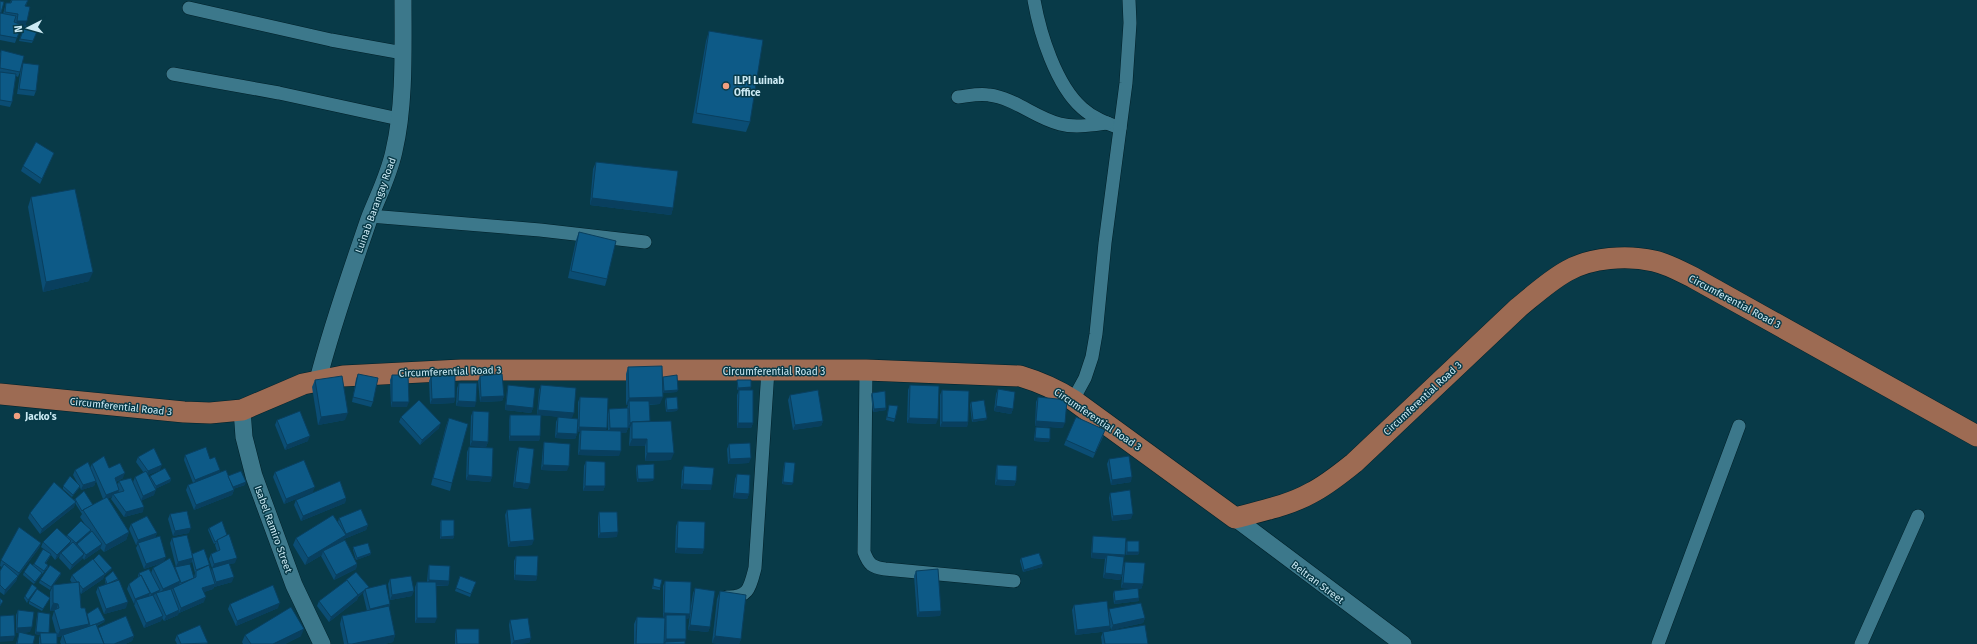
<svg xmlns="http://www.w3.org/2000/svg" width="1977" height="644" viewBox="0 0 1977 644" font-family="'Fira Sans',sans-serif">
<style>
.lines{fill:none;stroke-linecap:round;stroke-linejoin:round}
.minor-casing{stroke:#002029;stroke-width:14}
.tertiary-casing{stroke:#002029;stroke-width:18}
.primary-casing{stroke:#002029;stroke-width:22}
.minor{stroke:#3c788b;stroke-width:13}
.tertiary{stroke:#3c788b;stroke-width:17}
.primary{stroke:#9d6b53;stroke-width:21}
.wall{fill:#0b4d74}
.shaded-wall{fill:#093f5e}
.building{fill:#0d5a87;stroke:#093f5e}
.poi-dot{fill:#f2a080;stroke:#083a48;stroke-width:1.5}
.labels{text-anchor:middle;stroke-width:3;stroke-linejoin:round;paint-order:stroke}
.poi-label{font-size:10px;font-weight:bold;fill:#cceaf4;stroke:#083a48;text-anchor:start}
.street-label{font-size:10px;fill:#cceaf4;stroke:#083a48}
</style>
<rect width="100%" height="100%" fill="#083a48"/>
<g class="lines">
<defs>
<g id="minor">
<path d="M1034 0C1040 34 1056 85 1082 108 1093 118 1106 123 1120 128"/>
<polyline points="189,8 331,40 403,53"/>
<polyline points="173,74 279,93 399,119"/>
<path d="M958 97C968 96 979 93 989 95 1015 98 1035 118 1060 124 1075 128 1092 125 1107 123"/>
<polyline points="370,216 540,230 645,242"/>
<path d="M866 370 864 552C869 565 872 567 885 569L1014 581"/>
<polyline points="1073,400 1085,378 1092,357 1096,334 1105,243 1126,83 1130,23 1129,0"/>
<path d="M727 597C749 598 750 587 755 568L768 370"/>
<polyline points="1658,644 1739,426"/>
<polyline points="1861,644 1918,516"/>
</g>
<g id="tertiary">
<path d="M318 380C332 325 351 272 369 219 378 196 389 175 394 151 405 105 403 48 403 0"/>
<polyline points="242,410 244,437 254,476 294,585 322,644"/>
<polyline points="1235,518 1403,644"/>
</g>
<path id="primary" d="M0 394 184 412 210 413 242 410 303 384 343 376 461 370H866L1020 376C1040 382 1056 389 1073 400L1235 518C1260 511 1288 506 1311 493 1327 485 1340 474 1354 463L1518 308C1534 295 1549 281 1567 271 1591 257 1628 255 1654 261 1668 264 1682 272 1694 278L1977 436"/>
</defs>
<use href="#minor" class="minor-casing"/>
<use href="#tertiary" class="tertiary-casing"/>
<use href="#primary" class="primary-casing"/>
<use href="#minor" class="minor"/>
<use href="#tertiary" class="tertiary"/>
<use href="#primary" class="primary"/>
</g>
<g class="wall">
<polygon points="11,0 28,0 26,6 25,25 38,29 32,43 19,41 24,26 21,26 15,43 0,40 0,1 1,13 3,14 6,3 10,3"/>
<polygon points="709,31 750,122 746,132 692,123 706,41"/>
<polygon points="0,52 20,72 18,77 16,76 12,102 10,107 0,105"/>
<polygon points="23,63 36,91 34,96 17,94 21,68"/>
<polygon points="54,153 40,184 21,171 23,166"/>
<polygon points="596,162 673,208 671,215 590,205 593,169"/>
<polygon points="31,197 89,281 43,292 28,207"/>
<polygon points="579,232 607,279 605,286 568,278 576,240"/>
<polygon points="628,367 662,379 663,377 677,392 663,393 662,381 660,404 649,405 650,421 671,460 645,461 645,446 629,446 630,428 628,428 628,416 628,428 626,433 621,433 619,456 578,455 579,435 580,432 578,432 578,420 577,434 575,439 555,438 556,422 558,417 578,419 578,402 580,397 606,430 608,430 608,414 609,409 627,408 628,405 626,405 626,374"/>
<polygon points="358,374 373,402 371,407 352,402 356,379"/>
<polygon points="392,375 407,407 391,407 390,380"/>
<polygon points="431,376 455,398 454,403 430,404 429,381"/>
<polygon points="480,376 504,396 502,401 480,402 478,381"/>
<polygon points="315,380 345,420 318,425 312,387"/>
<polygon points="737,380 750,390 753,423 751,428 737,428 737,395 739,390 737,390"/>
<polygon points="459,383 475,407 456,406 457,388"/>
<polygon points="508,385 533,408 531,413 505,410 507,390"/>
<polygon points="541,385 572,418 541,415 540,436 539,441 509,441 509,420 510,415 537,415 539,390"/>
<polygon points="910,385 936,424 907,423 908,390"/>
<polygon points="998,389 1013,409 1011,414 994,411 996,394"/>
<polygon points="942,390 968,422 967,427 940,427 940,395"/>
<polygon points="872,393 886,408 886,410 873,412 871,395"/>
<polygon points="790,395 823,421 821,426 793,430 788,400"/>
<polygon points="1038,397 1063,428 1035,426 1036,402"/>
<polygon points="666,398 677,411 666,412 665,401"/>
<polygon points="971,402 987,418 986,420 972,422 970,405"/>
<polygon points="889,405 895,419 894,422 886,420"/>
<polygon points="473,411 488,442 486,447 470,446 471,416"/>
<polygon points="401,417 439,428 420,445 399,422"/>
<polygon points="449,418 452,483 450,491 431,485 446,426"/>
<polygon points="277,420 308,441 285,450 275,425"/>
<polygon points="1036,427 1049,442 1034,441 1035,430"/>
<polygon points="1104,435 1093,458 1064,445 1066,440"/>
<polygon points="544,442 567,471 541,470 543,447"/>
<polygon points="729,444 749,463 728,464 727,449"/>
<polygon points="469,447 492,477 490,482 466,480 467,452"/>
<polygon points="519,447 528,489 513,487 517,452"/>
<polygon points="185,455 210,459 220,472 245,485 233,489 234,490 232,495 194,510 186,490 188,485 193,483 184,460"/>
<polygon points="138,457 160,470 148,475 150,478 150,476 171,479 170,482 155,489 154,495 142,500 143,512 124,517 111,499 112,497 108,498 129,532 126,540 104,552 100,548 100,549 84,560 83,558 82,559 70,570 59,558 60,555 55,560 51,555 46,563 48,567 34,584 23,575 24,572 33,565 45,550 41,547 43,542 66,537 67,535 86,526 80,517 82,514 75,503 74,507 40,534 28,518 30,513 74,500 75,499 93,505 103,499 96,481 94,486 81,490 80,487 72,497 63,489 63,486 78,484 73,475 75,470 90,468 92,464 109,468 123,478 116,482 118,484 119,481 133,482 135,477 144,473 136,462"/>
<polygon points="1109,459 1131,482 1111,485 1107,464"/>
<polygon points="586,461 605,486 603,491 583,491 584,466"/>
<polygon points="785,462 792,485 782,484 784,464"/>
<polygon points="637,465 653,481 637,482 636,468"/>
<polygon points="997,465 1016,481 1014,486 995,485 996,470"/>
<polygon points="684,466 711,490 681,489 682,471"/>
<polygon points="275,472 313,492 284,504 273,477"/>
<polygon points="737,474 749,494 747,499 733,498 735,479"/>
<polygon points="1110,493 1131,519 1112,521 1109,498"/>
<polygon points="346,498 345,503 301,521 294,505 296,500"/>
<polygon points="507,510 532,545 508,547 505,515"/>
<polygon points="599,512 617,537 598,538 598,517"/>
<polygon points="170,514 189,533 173,536 168,519"/>
<polygon points="339,518 368,525 366,530 344,539 343,541 357,564 356,569 334,580 321,556 322,555 305,565 293,545 296,538 338,522"/>
<polygon points="441,520 454,536 453,539 440,539 440,523"/>
<polygon points="678,521 704,549 702,554 675,553 676,526"/>
<polygon points="131,524 157,533 155,538 164,561 174,568 175,567 194,578 195,573 192,561 191,563 176,567 170,543 172,538 210,566 211,571 212,568 209,559 211,554 217,551 215,545 216,543 214,544 208,530 209,528 235,563 229,564 232,582 214,587 213,589 204,592 204,602 179,613 179,611 178,615 164,621 162,618 161,621 144,628 134,605 135,604 134,604 127,589 129,584 138,577 138,576 139,573 151,573 153,568 162,563 144,569 136,548 138,544 136,545 129,529"/>
<polygon points="1093,536 1124,558 1122,575 1120,580 1103,578 1105,559 1091,558 1092,541"/>
<polygon points="1127,541 1139,552 1138,555 1126,555 1126,543"/>
<polygon points="41,543 39,548 18,576 16,581 4,595 0,592 0,571 2,567 0,566 1,560"/>
<polygon points="353,547 371,553 370,555 356,560 353,550"/>
<polygon points="516,556 537,576 536,581 514,580 514,561"/>
<polygon points="1021,558 1042,567 1023,572 1020,561"/>
<polygon points="1125,562 1143,584 1141,589 1138,589 1139,598 1139,601 1114,604 1113,594 1114,591 1135,589 1121,588 1123,567"/>
<polygon points="429,565 449,581 448,586 436,586 435,623 415,623 415,587 417,582 427,582 428,570"/>
<polygon points="112,568 111,570 104,576 103,579 81,594 80,592 81,608 87,614 105,620 104,622 97,626 98,628 134,636 132,641 125,644 61,644 60,642 62,636 57,637 57,644 39,644 39,638 40,635 35,634 37,615 38,612 48,633 56,633 52,618 54,611 50,611 50,592 53,585 50,590 39,583 40,580 61,573 60,576 53,585 72,583 70,580 72,575"/>
<polygon points="916,571 941,611 940,616 917,617 914,576"/>
<polygon points="460,576 476,582 470,597 455,591"/>
<polygon points="105,578 118,579 118,581 126,608 104,614 96,592 98,587 106,585 105,581"/>
<polygon points="654,578 660,588 660,590 652,589"/>
<polygon points="390,579 412,596 390,600 388,584"/>
<polygon points="665,581 690,612 693,593 695,588 710,627 708,632 688,630 690,614 688,619 686,619 685,644 634,644 634,624 637,617 663,618 663,586"/>
<polygon points="37,588 36,590 27,603 24,598 25,596"/>
<polygon points="368,588 390,604 389,607 395,635 393,642 384,644 344,644 340,624 342,616 367,611 363,594 364,592 358,597 357,600 329,622 317,606 319,601"/>
<polygon points="720,591 741,639 739,644 720,644 712,643 717,599"/>
<polygon points="50,598 42,611 29,604 29,601"/>
<polygon points="230,604 278,608 236,626 228,609"/>
<polygon points="1074,605 1109,612 1109,609 1145,618 1143,623 1111,630 1110,626 1109,631 1075,635 1072,610"/>
<polygon points="18,610 30,632 20,633 33,644 16,644 19,633 16,633 16,615"/>
<polygon points="510,620 531,638 529,643 511,644 509,625"/>
<polygon points="456,629 479,644 455,644 455,634"/>
<polygon points="1103,632 1148,644 1102,644 1101,637"/>
<polygon points="177,635 208,644 177,644 175,640"/>
<polygon points="245,635 301,636 285,644 243,644 242,642"/>
</g>
<g class="shaded-wall">
<polygon points="17,21 27,21 25,26 21,26 15,43 21,26 15,26"/>
<polygon points="592,198 673,208 671,215 590,205"/>
<polygon points="93,272 89,281 43,292 46,282"/>
<polygon points="751,387 750,390 737,390 738,388"/>
<polygon points="678,390 677,392 663,393 664,391"/>
<polygon points="504,396 502,401 480,402 481,397"/>
<polygon points="663,397 660,404 629,405 629,401 628,405 626,405 629,398"/>
<polygon points="455,398 454,403 430,404 432,399"/>
<polygon points="458,401 476,402 475,407 456,406"/>
<polygon points="392,402 409,402 407,407 391,407"/>
<polygon points="506,405 533,408 531,413 505,410"/>
<polygon points="996,406 1013,409 1011,414 994,411"/>
<polygon points="886,408 886,410 873,412 874,409"/>
<polygon points="678,409 677,411 666,412 667,410"/>
<polygon points="538,410 574,413 572,418 537,415"/>
<polygon points="348,413 345,420 318,425 321,417"/>
<polygon points="909,418 938,419 936,424 907,423"/>
<polygon points="987,418 986,420 972,422 973,420"/>
<polygon points="823,421 821,426 793,430 795,425"/>
<polygon points="1036,421 1065,423 1063,428 1035,426"/>
<polygon points="942,422 968,422 967,427 940,427"/>
<polygon points="441,423 439,428 420,445 422,440"/>
<polygon points="630,423 632,423 630,428 628,428"/>
<polygon points="738,423 753,423 751,428 737,428"/>
<polygon points="579,427 607,428 605,433 581,430 580,432 578,432"/>
<polygon points="610,428 628,428 626,433 608,433"/>
<polygon points="557,433 577,434 575,439 555,438"/>
<polygon points="310,436 308,441 285,450 287,445"/>
<polygon points="510,436 540,436 539,441 509,441"/>
<polygon points="1035,438 1050,439 1049,442 1034,441"/>
<polygon points="632,439 647,439 645,446 629,446"/>
<polygon points="472,441 488,442 486,447 470,446"/>
<polygon points="580,450 621,451 619,456 578,455"/>
<polygon points="647,453 674,453 671,460 645,461"/>
<polygon points="751,458 749,463 728,464 730,459"/>
<polygon points="162,465 160,470 146,476 148,471"/>
<polygon points="543,465 569,466 567,471 541,470"/>
<polygon points="220,470 219,475 194,485 195,480"/>
<polygon points="125,473 123,478 113,483 115,478"/>
<polygon points="468,475 492,477 490,482 466,480"/>
<polygon points="1132,477 1131,482 1111,485 1112,480"/>
<polygon points="171,479 170,482 155,489 156,486"/>
<polygon points="638,479 654,479 653,481 637,482"/>
<polygon points="997,480 1016,481 1014,486 995,485"/>
<polygon points="96,481 94,486 81,490 83,485"/>
<polygon points="246,482 245,485 230,490 231,488"/>
<polygon points="515,482 530,484 528,489 513,487"/>
<polygon points="783,482 793,483 792,485 782,484"/>
<polygon points="683,484 712,485 711,490 681,489"/>
<polygon points="80,486 79,488 72,497 73,495"/>
<polygon points="585,486 605,486 603,491 583,491"/>
<polygon points="315,487 313,492 284,504 286,499"/>
<polygon points="119,490 118,495 113,494 112,497 104,500 106,495"/>
<polygon points="156,490 154,495 141,501 143,496"/>
<polygon points="234,490 232,495 194,510 196,505"/>
<polygon points="735,493 749,494 747,499 733,498"/>
<polygon points="346,498 345,503 301,521 303,516"/>
<polygon points="76,502 74,507 40,534 42,529"/>
<polygon points="144,507 143,512 124,517 126,512"/>
<polygon points="1133,514 1131,519 1112,521 1113,516"/>
<polygon points="368,525 366,530 344,539 346,534"/>
<polygon points="191,528 189,533 173,536 175,531"/>
<polygon points="91,530 89,535 77,544 76,546 74,548 76,543"/>
<polygon points="129,532 126,540 104,552 106,545"/>
<polygon points="618,532 617,537 598,538 600,533"/>
<polygon points="157,533 155,538 138,543 138,544 136,545 138,540"/>
<polygon points="346,535 343,542 323,551 322,555 305,565 308,558"/>
<polygon points="454,536 453,539 440,539 441,537"/>
<polygon points="534,540 532,545 508,547 510,542"/>
<polygon points="71,541 69,546 61,553 60,555 55,560 57,555"/>
<polygon points="41,543 39,548 17,577 18,576 16,581 4,595 5,590 17,578 19,573"/>
<polygon points="102,544 100,549 84,560 86,555"/>
<polygon points="677,548 704,549 702,554 675,553"/>
<polygon points="1127,552 1139,552 1138,555 1126,555"/>
<polygon points="371,553 370,555 356,560 357,558"/>
<polygon points="1092,553 1125,555 1123,560 1107,555 1105,559 1091,558"/>
<polygon points="84,554 82,559 70,570 72,565"/>
<polygon points="166,557 164,562 144,569 146,564"/>
<polygon points="193,558 191,563 176,567 178,562"/>
<polygon points="237,558 235,563 212,569 214,564"/>
<polygon points="357,564 356,569 334,580 336,575"/>
<polygon points="1043,564 1042,567 1023,572 1024,570"/>
<polygon points="112,568 111,570 104,576 103,579 81,594 83,589"/>
<polygon points="42,573 42,575 34,584 35,582"/>
<polygon points="61,573 60,576 50,590 51,587"/>
<polygon points="1105,573 1122,575 1120,580 1103,578"/>
<polygon points="515,575 537,576 536,581 514,580"/>
<polygon points="234,577 232,582 214,587 216,582"/>
<polygon points="429,580 449,581 448,586 427,585"/>
<polygon points="180,581 179,586 161,594 163,589"/>
<polygon points="1123,583 1143,584 1141,589 1121,588"/>
<polygon points="215,584 213,589 201,593 202,588"/>
<polygon points="37,588 36,590 27,603 28,600"/>
<polygon points="365,589 364,592 358,597 357,600 329,622 331,617"/>
<polygon points="160,590 159,592 150,597 151,594"/>
<polygon points="414,591 412,596 390,600 392,595"/>
<polygon points="150,593 148,598 136,600 135,604 134,604 135,599"/>
<polygon points="206,597 204,602 179,613 181,608"/>
<polygon points="1139,598 1139,601 1114,604 1115,601"/>
<polygon points="128,602 126,608 104,614 106,609"/>
<polygon points="53,603 58,604 56,611 50,611"/>
<polygon points="280,603 278,608 236,626 237,621"/>
<polygon points="390,604 388,609 368,614 370,609"/>
<polygon points="179,610 178,615 164,621 166,616"/>
<polygon points="941,611 940,616 917,617 919,612"/>
<polygon points="664,613 690,614 688,619 666,618 666,615 665,618 663,618"/>
<polygon points="163,616 161,621 144,628 146,623"/>
<polygon points="417,618 437,618 435,623 415,623"/>
<polygon points="1145,618 1143,623 1111,630 1113,625"/>
<polygon points="105,620 104,622 89,629 90,627"/>
<polygon points="89,624 87,631 63,635 62,636 57,637 60,630"/>
<polygon points="690,625 710,627 708,632 688,630"/>
<polygon points="1110,626 1109,631 1075,635 1077,630"/>
<polygon points="32,627 30,632 16,633 17,628"/>
<polygon points="304,629 301,636 285,644 273,644"/>
<polygon points="36,632 49,633 40,633 40,635 35,634"/>
<polygon points="395,635 393,642 384,644 352,644"/>
<polygon points="15,636 13,641 0,642 0,637"/>
<polygon points="134,636 132,641 125,644 114,644"/>
<polygon points="715,636 741,639 739,644 720,644 712,643"/>
<polygon points="531,638 529,643 512,644 514,641"/>
<polygon points="666,639 686,639 684,644 665,642"/>
</g>
<g class="building">
<polygon points="12,0 28,0 25,6 30,7 27,21 17,21 18,14 5,12 6,3 11,3"/>
<polygon points="0,1 4,2 1,13 0,13"/>
<polygon points="0,13 16,16 14,22 22,25 17,38 0,35"/>
<polygon points="25,25 38,29 33,41 20,39"/>
<polygon points="709,31 763,40 750,122 696,113"/>
<polygon points="1,50 24,56 20,72 0,68"/>
<polygon points="23,63 39,65 36,91 19,89"/>
<polygon points="0,72 16,74 12,102 0,100"/>
<polygon points="36,142 54,153 42,179 23,166"/>
<polygon points="596,162 678,171 673,208 592,198"/>
<polygon points="75,189 93,272 46,282 31,197"/>
<polygon points="579,232 616,241 607,279 571,271"/>
<polygon points="662,366 663,397 629,398 628,367"/>
<polygon points="358,374 378,378 373,402 353,397"/>
<polygon points="502,374 504,396 481,397 480,376"/>
<polygon points="392,375 408,375 409,402 392,402"/>
<polygon points="455,375 455,398 432,399 431,376"/>
<polygon points="677,375 678,390 664,391 663,377"/>
<polygon points="342,376 348,413 321,417 315,380"/>
<polygon points="737,380 751,380 751,387 738,388"/>
<polygon points="459,383 477,383 476,402 458,401"/>
<polygon points="508,385 535,388 533,408 506,405"/>
<polygon points="541,385 576,388 574,413 538,410"/>
<polygon points="910,385 939,386 938,419 909,418"/>
<polygon points="998,389 1015,392 1013,409 996,406"/>
<polygon points="739,390 753,390 753,423 738,423"/>
<polygon points="818,390 823,421 795,425 790,395"/>
<polygon points="942,390 969,391 968,422 942,422"/>
<polygon points="885,391 886,408 874,409 872,393"/>
<polygon points="580,397 608,398 607,428 579,427"/>
<polygon points="677,397 678,409 667,410 666,398"/>
<polygon points="1038,397 1067,400 1065,423 1036,421"/>
<polygon points="419,400 441,423 422,440 401,417"/>
<polygon points="984,400 987,418 973,420 971,402"/>
<polygon points="629,401 649,401 650,421 632,422 630,423"/>
<polygon points="889,405 898,406 895,419 887,417"/>
<polygon points="628,408 628,428 610,428 609,409"/>
<polygon points="300,411 310,436 287,445 277,420"/>
<polygon points="473,411 489,412 488,442 472,441"/>
<polygon points="510,415 541,415 540,436 510,436"/>
<polygon points="558,417 578,419 577,434 557,433"/>
<polygon points="1076,417 1105,430 1095,453 1066,440"/>
<polygon points="449,418 468,424 452,483 433,478"/>
<polygon points="671,421 674,453 647,453 647,439 632,439 632,422"/>
<polygon points="1036,427 1050,428 1050,439 1035,438"/>
<polygon points="581,430 621,431 621,451 580,450"/>
<polygon points="544,442 570,444 569,466 543,465"/>
<polygon points="750,443 751,458 730,459 729,444"/>
<polygon points="206,447 210,459 215,457 220,470 195,480 185,455"/>
<polygon points="469,447 493,448 492,477 468,475"/>
<polygon points="519,447 534,449 530,484 515,482"/>
<polygon points="154,448 162,465 148,471 138,457"/>
<polygon points="104,456 109,468 120,463 125,473 115,478 119,490 106,495 92,464"/>
<polygon points="1129,456 1132,477 1112,480 1109,459"/>
<polygon points="304,460 315,487 286,499 275,472"/>
<polygon points="586,461 605,462 605,486 585,486"/>
<polygon points="88,462 96,481 83,485 75,470"/>
<polygon points="785,462 795,463 793,483 783,482"/>
<polygon points="654,464 654,479 638,479 637,465"/>
<polygon points="997,465 1017,466 1016,481 997,480"/>
<polygon points="684,466 714,468 712,485 683,484"/>
<polygon points="165,468 171,479 156,486 150,476"/>
<polygon points="226,470 234,490 196,505 188,485"/>
<polygon points="146,471 156,490 143,496 135,477"/>
<polygon points="241,471 246,482 233,487 228,476"/>
<polygon points="737,474 750,475 749,494 735,493"/>
<polygon points="70,476 80,486 73,495 63,486"/>
<polygon points="131,478 144,507 126,512 113,494 124,491 119,481"/>
<polygon points="340,481 346,498 303,516 296,500"/>
<polygon points="54,482 76,502 42,529 30,513"/>
<polygon points="1130,490 1133,514 1113,516 1110,493"/>
<polygon points="84,491 93,505 83,510 82,511 75,499"/>
<polygon points="107,497 129,532 106,545 83,510"/>
<polygon points="531,508 534,540 510,542 507,510"/>
<polygon points="361,509 368,525 346,534 339,518"/>
<polygon points="187,511 191,528 175,531 170,514"/>
<polygon points="599,512 617,512 618,532 600,533"/>
<polygon points="333,515 346,535 308,558 296,538"/>
<polygon points="147,516 157,533 138,540 131,524"/>
<polygon points="441,520 454,520 454,536 441,537"/>
<polygon points="81,521 91,530 76,543 67,535"/>
<polygon points="222,521 227,535 215,542 209,528"/>
<polygon points="678,521 705,522 704,549 677,548"/>
<polygon points="19,527 41,543 19,573 1,560"/>
<polygon points="57,528 71,541 57,555 43,542"/>
<polygon points="92,531 102,544 86,555 77,544"/>
<polygon points="229,534 237,558 214,564 211,554 220,550 217,540"/>
<polygon points="187,535 193,558 178,562 172,538"/>
<polygon points="160,536 166,557 146,564 138,543"/>
<polygon points="1093,536 1126,538 1125,555 1092,553"/>
<polygon points="345,540 357,564 336,575 323,551"/>
<rect x="1127" y="541" width="12" height="11"/>
<polygon points="73,542 84,554 72,565 61,553"/>
<polygon points="368,543 371,553 357,558 353,547"/>
<polygon points="43,549 51,554 45,563 48,565 44,571 34,564"/>
<polygon points="204,549 210,566 209,566 209,565 196,570 192,554"/>
<polygon points="1039,553 1043,564 1024,570 1021,558"/>
<polygon points="99,554 112,568 105,574 93,560"/>
<polygon points="1107,555 1124,557 1122,575 1105,573"/>
<polygon points="516,556 538,556 537,576 515,575"/>
<polygon points="170,558 180,581 163,589 153,568"/>
<polygon points="93,559 105,574 83,589 79,584 79,582 77,582 72,575"/>
<polygon points="1125,562 1145,563 1143,584 1123,583"/>
<polygon points="30,563 42,573 35,582 24,572"/>
<polygon points="229,563 234,577 216,582 212,568"/>
<polygon points="4,564 18,576 5,590 0,585 0,571"/>
<polygon points="190,564 194,578 181,583 175,567"/>
<polygon points="50,565 61,573 51,587 40,580"/>
<polygon points="209,565 215,584 202,588 206,597 181,608 173,588 196,577 196,571"/>
<polygon points="429,565 450,566 449,581 429,580"/>
<polygon points="149,569 160,590 151,594 141,575 140,576 139,573"/>
<polygon points="938,569 941,611 919,612 916,571"/>
<polygon points="113,571 118,579 107,584 105,578"/>
<polygon points="356,572 369,587 358,595 346,580"/>
<polygon points="141,575 150,593 135,599 129,584"/>
<polygon points="411,576 414,591 392,595 390,579"/>
<polygon points="460,576 476,582 471,594 456,588"/>
<polygon points="654,578 662,580 660,588 653,586"/>
<polygon points="119,580 128,602 106,609 98,587"/>
<polygon points="347,580 358,595 331,617 319,601"/>
<polygon points="665,581 691,582 690,614 664,613"/>
<polygon points="79,582 81,608 85,608 89,624 60,630 54,610 59,608 58,604 53,603 53,585"/>
<polygon points="417,582 436,582 437,618 417,618"/>
<polygon points="32,584 37,588 28,600 25,596"/>
<polygon points="386,584 390,604 370,609 365,589"/>
<polygon points="273,585 280,603 237,621 230,604"/>
<polygon points="695,588 715,591 710,627 690,625"/>
<polygon points="1138,588 1139,598 1115,601 1114,591"/>
<polygon points="37,589 50,598 43,609 29,601"/>
<polygon points="171,589 179,610 166,616 156,593"/>
<polygon points="720,591 746,595 741,639 715,636"/>
<polygon points="153,595 163,616 146,623 136,600"/>
<polygon points="0,598 3,601 0,606"/>
<polygon points="1107,601 1110,626 1077,630 1074,605"/>
<polygon points="1141,603 1145,618 1113,625 1109,609"/>
<polygon points="389,606 395,635 352,644 348,644 342,616"/>
<polygon points="98,607 105,620 96,624 90,626 87,614"/>
<polygon points="291,607 304,629 273,644 251,644 245,635"/>
<polygon points="18,610 34,612 32,627 17,628"/>
<polygon points="38,612 50,614 49,633 36,632"/>
<polygon points="14,615 15,636 0,637 0,616"/>
<rect x="666" y="615" width="20" height="24"/>
<polygon points="126,616 134,636 114,644 104,644 98,628"/>
<polygon points="637,617 665,618 664,644 636,644"/>
<polygon points="528,618 531,638 514,641 510,620"/>
<polygon points="96,624 104,644 66,644 63,635"/>
<polygon points="200,625 208,643 181,644 177,635"/>
<polygon points="1145,625 1148,644 1105,644 1103,632"/>
<polygon points="456,629 479,629 479,644 457,644"/>
<polygon points="19,632 35,636 33,644 17,644"/>
<polygon points="40,633 57,633 57,644 41,644"/>
<polygon points="685,641 685,644 665,644 665,642"/>
</g>
<g class="poi-dot">
<circle cx="726" cy="86" r="4"/>
<circle cx="17" cy="416" r="4"/>
</g>
<g class="labels">
<g class="poi-label">
<text x="734" y="84">ILPI Luinab<tspan x="734" dy="12">Office</tspan></text>
<text x="25" y="420">Jacko's</text>
</g>
<g class="street-label">
<text transform="translate(375 205) rotate(-70)" y="4">Luinab Barangay Road</text>
<text transform="translate(1735 301) rotate(28)" y="4">Circumferential Road 3</text>
<text transform="translate(450 371) rotate(-2)" y="4">Circumferential Road 3</text>
<text x="774" y="375">Circumferential Road 3</text>
<text transform="translate(1422 398) rotate(-43)" y="4">Circumferential Road 3</text>
<text transform="translate(121 406) rotate(6)" y="4">Circumferential Road 3</text>
<text transform="translate(1098 419) rotate(34)" y="4">Circumferential Road 3</text>
<text transform="translate(274 529) rotate(70)" y="4">Isabel Ramiro Street</text>
<text transform="translate(1318 582) rotate(37)" y="4">Beltran Street</text>
</g>
</g>
<g transform="translate(28 28) rotate(264)" stroke="#083a48" stroke-width="3" paint-order="stroke">
<path d="M0-3L7 15L0 10L-7 15Z" fill="#cceaf4"/>
<text y="-6" font-size="11" font-weight="bold" text-anchor="middle" fill="#cceaf4">N</text>
</g>
</svg>
